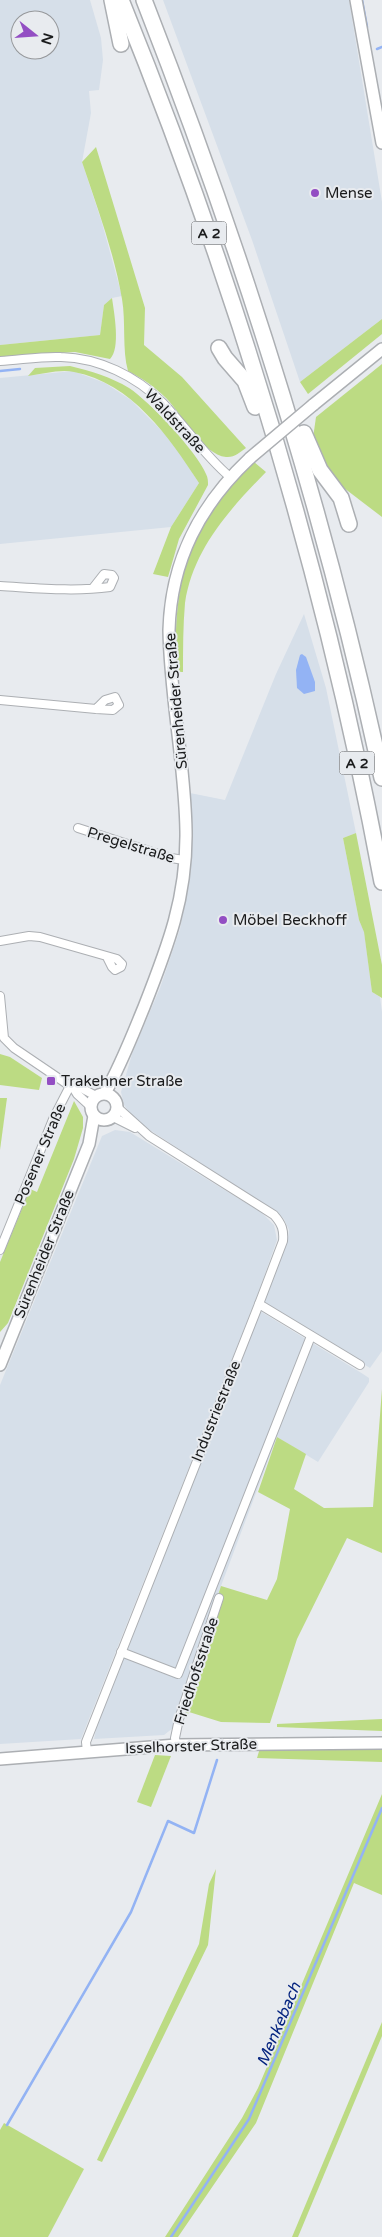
<svg xmlns="http://www.w3.org/2000/svg" width="382" height="2237" viewBox="0 0 382 2237" font-family="'Varela Round',sans-serif">
<style>
.built{fill:#d6dfe9;fill-rule:evenodd}
.green{fill:#bcdb83}
.water{fill:#93b3f4}
.lines{fill:none;stroke-linecap:round;stroke-linejoin:round}
.stream{stroke:#93b3f4;stroke-width:2.5}
.street-casing{stroke:#acafb3;stroke-width:10}
.secondary-casing{stroke:#acafb3;stroke-width:14}
.highway-casing{stroke:#acafb3;stroke-width:18}
.street{stroke:#fff;stroke-width:8}
.secondary{stroke:#fff;stroke-width:11}
.highway{stroke:#fff;stroke-width:15}
.secondary-bridge-casing{stroke:#acafb3;stroke-width:14;stroke-linecap:butt}
.secondary-bridge{stroke:#fff;stroke-width:11}
.poi-dot{fill:#934ec3;stroke:#e8ebef;stroke-width:2}
.labels{text-anchor:middle;stroke-width:4;stroke-linejoin:round;paint-order:stroke}
.shield{fill:#e8ebef;stroke:#58595b;stroke-width:1}
.shield-label{font-size:14px;font-weight:bold;fill:#1a1b1c}
.poi-label{font-size:15px;fill:#1a1b1c;stroke:#e8ebef;text-anchor:start}
.street-label{font-size:15px;fill:#1a1b1c;stroke:#e8ebef}
.water-label{font-size:16px;font-style:italic;fill:#05247f;stroke:#e8ebef}
</style>
<rect width="100%" height="100%" fill="#e8ebef"/>
<g class="built">
<path d="M0 0H90L101 38 103 60 99 90 89 91 91 113 82 162 102 223 122 296 112 298 104 305 100 335 0 345ZM20 20H50V50H20Z"/>
<polygon points="163,0 349,0 382,202 382,319 300,382 252,240"/>
<polygon points="73,371 105,383 131,400 171,440 199,483 171,527 0,544 0,378"/>
<polygon points="304,614 326,688 356,833 343,838 359,920 364,931 372,992 380,997 382,1012 382,1351 370,1368 263,1303 288,1239 289,1230 284,1219 276,1212 136,1121 124,1105 121,1092 132,1054 160,988 180,929 188,889 192,853 190,793 225,800 276,674"/>
<polygon points="115,1130 130,1132 262,1213 274,1225 277,1240 256,1299 81,1739 0,1744 0,1385 102,1136"/>
<polygon points="260,1311 363,1374 369,1378 369,1382 318,1462 277,1437 221,1586 173,1728 164,1735 94,1739 98,1720"/>
</g>
<g class="green">
<path d="M96 147 145 308 144 345 182 377 246 448C240 452 234 458 226 457 203 455 181 413 166 398 155 387 142 378 128 371 122 350 126 322 122 299 114 252 97 207 82 162Z"/>
<path d="M112 298C114 312 121 349 110 359L75 352 0 357V345L100 335 104 305Z"/>
<polygon points="382,319 382,334 308,394 300,382"/>
<polygon points="382,364 382,517 344,488 332,475 313,438 316,417"/>
<path d="M70 366C91 371 111 377 129 388 149 401 197 452 206 474 208 478 208 481 208 485L179 539 168 577 153 574 171 527 199 483C169 437 132 383 74 372 61 369 42 374 28 376L35 368Z"/>
<path d="M254 462 266 472C230 509 193 549 185 603 183 626 183 649 183 672H177C171 584 189 523 254 462Z"/>
<polygon points="356,833 382,965 382,998 372,992 364,932 359,920 343,838"/>
<polygon points="0,1054 10,1057 42,1078 39,1090 0,1085"/>
<polygon points="0,1098 7,1098 0,1150"/>
<polygon points="74,1101 83,1117 83,1128 74,1159 8,1323 0,1332 0,1262 30,1189 37,1192"/>
<polygon points="382,1389 382,1553 347,1538 297,1639 270,1723 221,1722 189,1712 188,1714 180,1712 221,1586 267,1600 277,1579 290,1509 258,1492 277,1437 306,1454 294,1489 324,1508 373,1507"/>
<polygon points="382,1719 382,1731 277,1727 277,1724"/>
<polygon points="260,1748 382,1749 382,1762 257,1758"/>
<polygon points="155,1755 171,1756 151,1807 137,1802"/>
<polygon points="382,1794 382,1895 354,1883 256,2123 178,2237 165,2237 242,2118 258,2088"/>
<polygon points="216,1869 208,1945 102,2162 97,2160 199,1944 209,1884"/>
<polygon points="382,2022 382,2036 298,2237 292,2237"/>
<polygon points="4,2123 84,2169 48,2237 0,2237 0,2130"/>
</g>
<polygon class="water" points="302,654 306,657 315,682 315,691 304,694 297,688 296,670 300,655"/>
<g class="lines">
<g class="stream">
<polyline points="362,0 367,27"/>
<polyline points="377,49 382,47"/>
<polyline points="0,371 20,369"/>
<polyline points="7,2125 131,1912 168,1821 194,1833 217,1760"/>
<polyline points="171,2237 249,2119 382,1808"/>
</g>
<defs>
<g id="street">
<path d="M0 361C20 360 41 356 61 357 99 358 136 376 163 403 186 427 204 455 230 477"/>
<path d="M0 586C36 588 74 592 110 587L114 578 112 575 104 574 93 588"/>
<polyline points="0,700 96,709 113,710 119,705 115,697 105,700 96,709"/>
<polyline points="78,828 171,858 184,860"/>
<polyline points="0,941 29,936 40,937 117,959 122,964 121,967 115,970 112,967 107,957"/>
<polyline points="0,996 4,1038 14,1048 70,1086 81,1088 96,1096"/>
<polyline points="72,1086 77,1094 90,1106"/>
<polyline points="113,1117 135,1128"/>
<polyline points="0,1250 54,1117 70,1086"/>
<polyline points="259,1304 360,1365"/>
<polyline points="121,1652 178,1674 311,1336"/>
<polyline points="176,1745 175,1738 179,1719 219,1598"/>
<path d="M87 1752 86 1742 259 1304 283 1241C284 1230 282 1224 274 1215L149 1136 118 1108"/>
</g>
<g id="secondary">
<polyline points="356,0 382,143"/>
<polyline points="313,405 382,349"/>
<path d="M105 1093C121 1065 132 1036 144 1007 168 946 187 897 186 831 185 763 170 697 169 630 171 560 200 505 250 458"/>
<circle cx="104" cy="1107" r="13"/>
<polyline points="0,1365 89,1144 94,1116"/>
<polyline points="0,1759 176,1745 382,1743"/>
</g>
<g id="highway">
<polyline points="112,0 121,44"/>
<path d="M121 0C236 284 326 580 382 882"/>
<path d="M144 0C243 253 325 512 382 778"/>
<polyline points="219,348 225,358 245,381 255,407"/>
<polyline points="304,433 320,470 341,498 349,524"/>
</g>
</defs>
<use href="#street" class="street-casing"/>
<use href="#secondary" class="secondary-casing"/>
<use href="#highway" class="highway-casing"/>
<use href="#street" class="street"/>
<use href="#secondary" class="secondary"/>
<use href="#highway" class="highway"/>
<defs>
<polyline id="secondary-bridge" points="250,458 313,405"/>
</defs>
<use href="#secondary-bridge" class="secondary-bridge-casing"/>
<use href="#secondary-bridge" class="secondary-bridge"/>
</g>
<g class="poi-dot">
<circle cx="315" cy="193" r="5"/>
<circle cx="223" cy="920" r="5"/>
<rect x="46" y="1076" width="10" height="10" rx="2.5"/>
</g>
<g class="labels">
<g class="shield">
<rect x="191.5" y="221.5" width="35" height="23" rx="4"/>
<rect x="339.5" y="751.5" width="35" height="23" rx="4"/>
</g>
<g class="shield-label">
<text x="209" y="238">A 2</text>
<text x="357" y="768">A 2</text>
</g>
<g class="poi-label">
<text x="325" y="198">Mense</text>
<text x="233" y="925">Möbel Beckhoff</text>
<text x="61" y="1086">Trakehner Straße</text>
</g>
<g class="street-label">
<text transform="translate(175 421) rotate(47)" y="5">Waldstraße</text>
<text transform="translate(176 701) rotate(-95)" y="5">Sürenheider Straße</text>
<text transform="translate(131 845) rotate(17)" y="5">Pregelstraße</text>
<text transform="translate(40 1154) rotate(-67)" y="5">Posener Straße</text>
<text transform="translate(44 1254) rotate(-68)" y="5">Sürenheider Straße</text>
<text transform="translate(216 1411) rotate(-68)" y="5">Industriestraße</text>
<text transform="translate(196 1671) rotate(-72)" y="5">Friedhofsstraße</text>
<text transform="translate(191 1746) rotate(-2)" y="5">Isselhorster Straße</text>
</g>
<g class="water-label">
<text transform="translate(278 2024) rotate(-67)" y="6">Menkebach</text>
</g>
</g>
<g transform="translate(35 35) rotate(107)"><circle r="24" fill="#e8ebef" stroke="#96989b"/>
<path d="M0-4L9 19L0 12L-9 19Z" fill="#934ec3"/>
<text y="-8" font-size="14" font-weight="bold" text-anchor="middle" fill="#1a1b1c">N</text>
</g>
</svg>
